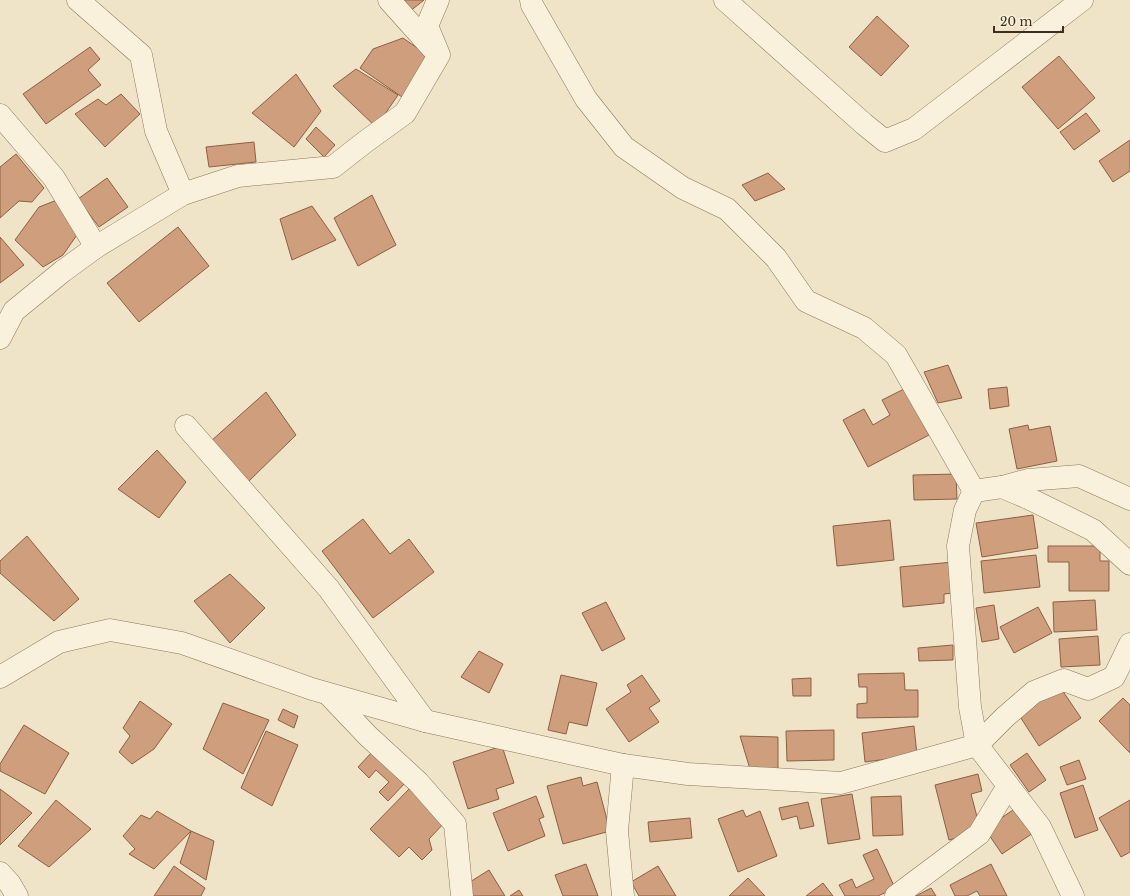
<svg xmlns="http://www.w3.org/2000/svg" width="1130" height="896" viewBox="0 0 1130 896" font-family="'Libre Baskerville',serif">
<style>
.building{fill:#cf9f7d;stroke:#8d5f41}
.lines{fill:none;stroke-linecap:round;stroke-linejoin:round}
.street-casing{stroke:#8d765c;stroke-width:23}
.street{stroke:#faf1dc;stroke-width:22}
</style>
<rect width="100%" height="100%" fill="#f0e4c8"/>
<g class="building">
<polygon points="399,0 424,0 409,12"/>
<polygon points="877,16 909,46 881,76 849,47"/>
<polygon points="403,38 430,57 402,97 360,68 373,49"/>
<polygon points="90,47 100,59 88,70 101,85 46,124 23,94"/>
<polygon points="1059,56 1095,98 1058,129 1022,87"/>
<polygon points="356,69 398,95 376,127 333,86"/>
<polygon points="296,74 321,111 294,147 252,113"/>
<polygon points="121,94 140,114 105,147 75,114 98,99 106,105"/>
<polygon points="1086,113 1100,131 1074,150 1060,132"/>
<polygon points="316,127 335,145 324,157 306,139"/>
<polygon points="1130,140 1130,171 1113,182 1099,161"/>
<polygon points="254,142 256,162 209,167 206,147"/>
<polygon points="16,154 44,188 32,202 19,201 0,218 0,167"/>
<polygon points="768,173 785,189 755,201 742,185"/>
<polygon points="107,178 128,207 99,227 78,199"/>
<polygon points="372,195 396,245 358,266 334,218"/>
<polygon points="57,200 79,232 63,255 43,267 15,240 39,207"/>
<polygon points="312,206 336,240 292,260 280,219"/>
<polygon points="178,227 209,266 139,322 107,283"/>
<polygon points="0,237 24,265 0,283"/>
<polygon points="948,365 962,398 938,403 924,372"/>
<polygon points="1007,387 1009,406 990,409 988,389"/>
<polygon points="904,389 929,435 868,467 843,420 864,409 873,425 890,415 882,400"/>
<polygon points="266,392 296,435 249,481 211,441"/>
<polygon points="1028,425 1029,430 1050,426 1057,461 1017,469 1009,429"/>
<polygon points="157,450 186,482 159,518 118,489"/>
<polygon points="956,474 957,499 914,500 913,475"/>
<polygon points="1033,515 1038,548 982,557 976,523"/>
<polygon points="363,519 390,554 409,539 434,572 373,618 322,551"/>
<polygon points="890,520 894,560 837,566 833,526"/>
<polygon points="27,536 79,599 54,621 0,573 0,561"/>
<polygon points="1048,546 1100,546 1100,561 1109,561 1109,591 1069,591 1069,562 1048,562"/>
<polygon points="1036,555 1040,587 984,593 981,561"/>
<polygon points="953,562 955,593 944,594 944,603 903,607 900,567"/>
<polygon points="230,574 265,608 230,643 194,601"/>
<polygon points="1095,600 1097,630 1054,632 1053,602"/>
<polygon points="606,602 625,639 602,651 582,613"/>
<polygon points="994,605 999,639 982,642 976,608"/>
<polygon points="1038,607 1052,633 1014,653 1000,627"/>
<polygon points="1098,636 1100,665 1061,667 1059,639"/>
<polygon points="953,645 953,660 919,661 918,648"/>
<polygon points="479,651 503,664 489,693 461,677"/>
<polygon points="904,673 905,690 918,690 918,717 857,718 857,704 867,703 867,687 859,687 858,674"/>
<polygon points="561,675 597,683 587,726 569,722 566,734 548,730"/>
<polygon points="642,675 660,701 649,708 659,722 629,742 606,709 631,692 627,685"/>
<polygon points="811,678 811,696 793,696 792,679"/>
<polygon points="1058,684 1081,718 1039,746 1017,712"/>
<polygon points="1123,698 1130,705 1130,753 1099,721"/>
<polygon points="140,701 172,724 154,749 132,764 119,752 130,736 123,728"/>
<polygon points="223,703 269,720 243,774 203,749"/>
<polygon points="283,709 298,716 294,728 278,720"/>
<polygon points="24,725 69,753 45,794 0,771 0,764"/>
<polygon points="914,726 917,755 865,762 862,733"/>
<polygon points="834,730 834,760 787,761 786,731"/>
<polygon points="266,731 298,745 272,806 241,788"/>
<polygon points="740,736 778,737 778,769 750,769"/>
<polygon points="502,746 514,783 496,789 499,799 468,809 453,762"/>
<polygon points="373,751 406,782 388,801 379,792 389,782 376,770 369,778 358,767"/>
<polygon points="1027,753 1046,780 1029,792 1010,765"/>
<polygon points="1079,760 1086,779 1067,785 1060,767"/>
<polygon points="978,774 982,791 971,794 981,832 949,840 935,785"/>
<polygon points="581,777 583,786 597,782 610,831 563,844 547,786"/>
<polygon points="1083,785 1098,830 1075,838 1060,793"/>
<polygon points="411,787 446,821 429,839 432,850 422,860 409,847 399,857 370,829"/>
<polygon points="0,789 32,813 0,845"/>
<polygon points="852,794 860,839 828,844 821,799"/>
<polygon points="536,796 544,817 539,819 545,836 508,851 493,813"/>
<polygon points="901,796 903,835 873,836 871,797"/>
<polygon points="56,800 91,829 49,867 18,846"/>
<polygon points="1130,800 1130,852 1121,857 1099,818"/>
<polygon points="808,802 814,826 800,829 797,816 782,820 779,808"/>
<polygon points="1016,808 1033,833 1002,854 985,829"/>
<polygon points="743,810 746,817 760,811 777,856 738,872 718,819"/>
<polygon points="157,811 191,831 154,869 129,854 135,849 123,836 141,815 150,819"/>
<polygon points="690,818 692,838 650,842 648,822"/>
<polygon points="191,831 214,841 206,880 180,863"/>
<polygon points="877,849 895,888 878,896 845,896 839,885 852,879 856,888 874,879 863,855"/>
<polygon points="586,864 598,896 563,896 555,875"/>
<polygon points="991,864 1007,896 980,896 977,891 967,896 955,896 950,885"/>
<polygon points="174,866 205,888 201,896 154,896"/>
<polygon points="658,866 676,896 639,896 631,882"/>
<polygon points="489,870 505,896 472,896 465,885"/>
<polygon points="748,878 765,896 729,896"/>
<polygon points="823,883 833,896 806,896"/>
<polygon points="931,888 936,896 916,896"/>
<polygon points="519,890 523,896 510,896"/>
</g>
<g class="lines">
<defs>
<g id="street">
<polyline points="78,0 141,55 156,131 183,194"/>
<polyline points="389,0 432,48"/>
<polyline points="531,0 532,5 586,99 624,147 683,188 727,209 776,258 806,301 864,328 896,355 974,491"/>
<polyline points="725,0 864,124 885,141 914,129 1082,0"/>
<polyline points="0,115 54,178 96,247"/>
<polyline points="0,338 14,311 63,271 96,247 183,194 238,176 333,167 365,142 405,113 439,55 427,26 438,0"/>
<polyline points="186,426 329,589 425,721"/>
<polyline points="1002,487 1028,480 1079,476 1130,499"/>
<polyline points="0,677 59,642 110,630 182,643 312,689 425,721 623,765 688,774 841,783 977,745 1005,717 1034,692 1064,680 1088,689 1114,677 1130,644"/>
<polyline points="329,695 368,736 418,782 455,824 462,896"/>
<polyline points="623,765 617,831 623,896"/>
<polyline points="0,873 10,884 17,896"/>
<polyline points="896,896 979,834 1008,786"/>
<polyline points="1073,896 1040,827 977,745 970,707 958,546 965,510 974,491 1002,487 1028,498 1093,530 1130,564"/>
</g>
</defs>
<use href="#street" class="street-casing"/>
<use href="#street" class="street"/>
</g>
<path d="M994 26v6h69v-6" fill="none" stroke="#3d2e20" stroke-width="2"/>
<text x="1000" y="26" font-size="12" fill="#3d2e20" stroke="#f7eed8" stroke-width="3" paint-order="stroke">20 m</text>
</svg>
